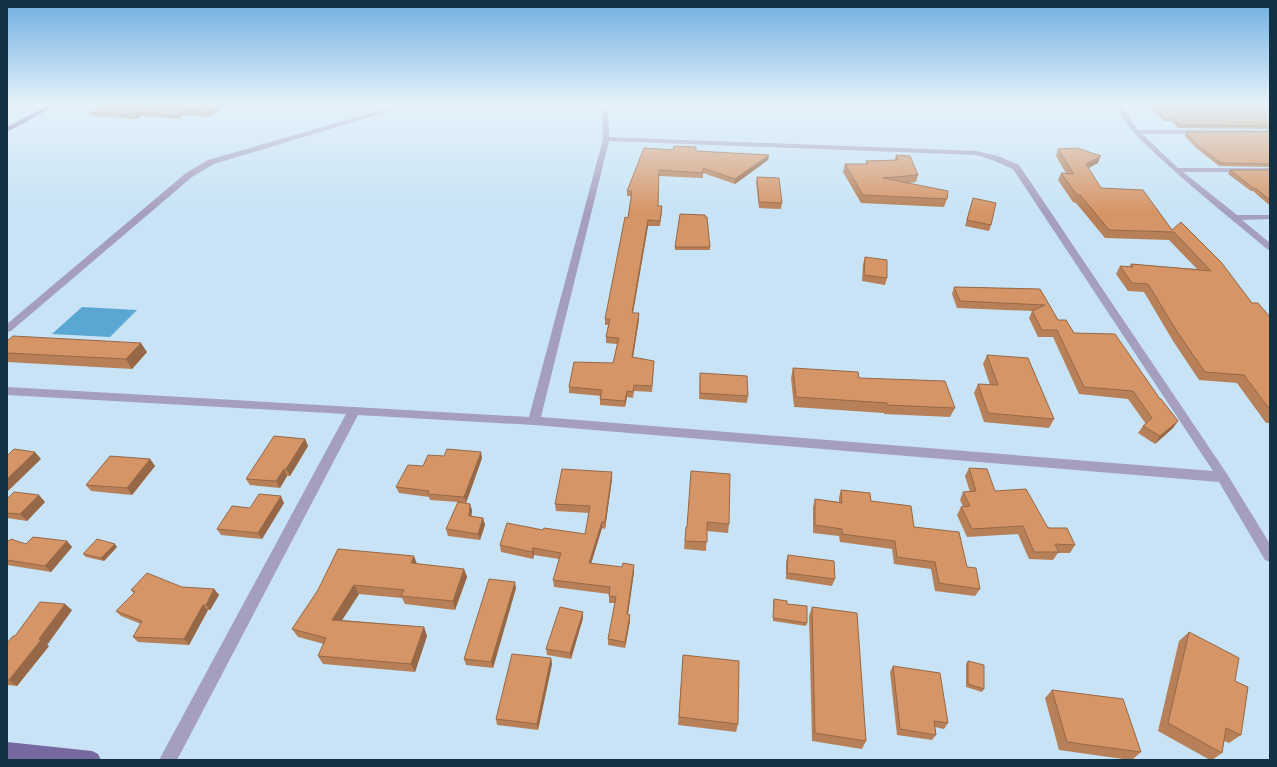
<svg xmlns="http://www.w3.org/2000/svg" width="1277" height="767" viewBox="0 0 1277 767" font-family="'Roboto Condensed',sans-serif">
<style>
.water{fill:#5aa7d4}
.lines{fill:none;stroke-linecap:round;stroke-linejoin:round}
.minor{fill:#a69ebd;fill-rule:evenodd}
.primary{fill:#77689f;fill-rule:evenodd}
.trunk{fill:#6f5e9a;fill-rule:evenodd}
.wall{fill:#b88058}
.shaded-wall{fill:#966847}
.building{fill:#d69566;stroke:#966847}
</style>
<rect width="100%" height="100%" fill="#c7e3f5"/>
<polygon class="water" points="82,307 137,310 110,337 52,334"/>
<g class="lines">
<g class="minor">
<polygon points="402,104 413,104 214,164 192,177 11,331 7,332 7,324 186,173 208,160"/>
<path d="M602 104H608L609 137 976 151 998 156 1019 165 1227 474 1270 544V562L1265 560 1219 482 534 425 358 415 177 760H159L346 414 7 395V387L529 417 603 139ZM609 141 976 155 992 160 1013 169 1213 471 541 417Z"/>
<path d="M1111 104H1119L1122 107 1138 130H1270V134H1142L1178 168H1270V172H1183L1237 215H1270V219L1242 220 1270 243V250L1267 249C1224 213 1181 179 1140 139 1128 128 1123 115 1111 104Z"/>
</g>
<polygon class="primary" points="7,742 92,751 98,754 101,760 7,760"/>
<polygon class="trunk" points="51,104 59,104 7,132 7,127"/>
</g>
<g class="wall">
<polygon points="103,104 228,104 209,117 184,115 178,119 141,116 137,119 92,116 89,112"/>
<polygon points="1148,104 1270,104 1270,129 1178,128 1172,121 1164,121 1147,106"/>
<polygon points="1186,132 1270,132 1270,167 1219,166 1195,147 1185,136"/>
<polygon points="1058,149 1098,163 1088,168 1101,188 1172,230 1252,303 1270,317 1270,423 1266,423 1237,383 1199,380 1173,341 1144,292 1128,291 1116,274 1120,266 1129,267 1131,264 1197,269 1169,240 1105,238 1076,203 1073,202 1058,180 1061,173 1066,173 1056,156"/>
<polygon points="673,150 769,155 768,160 735,184 703,173 703,178 659,176 658,206 662,211 660,226 648,226 633,313 639,319 633,357 654,361 652,392 634,391 633,398 627,397 625,407 600,405 600,399 601,396 569,393 569,387 613,363 617,344 606,343 606,337 608,325 605,325 605,319 628,218 631,196 627,196 627,191"/>
<polygon points="896,155 918,175 916,182 908,183 947,199 944,207 861,203 843,172 845,164 866,164 866,161 895,160"/>
<polygon points="1230,170 1270,170 1270,204 1268,204 1253,191 1251,191 1228,174"/>
<polygon points="757,177 782,203 781,209 759,208 756,183"/>
<polygon points="973,198 991,225 989,231 965,226"/>
<rect x="675" y="247" width="35" height="3"/>
<polygon points="865,257 887,278 885,285 862,281 863,264"/>
<polygon points="954,287 1040,289 1058,320 1074,333 1160,399 1178,421 1173,428 1155,444 1138,433 1143,426 1146,424 1128,399 1079,394 1053,337 1038,337 1029,318 1032,311 957,308 952,294"/>
<polygon points="7,341 147,352 132,369 7,362"/>
<polygon points="987,355 1054,419 1049,428 984,422 974,393 978,384 990,385 983,364"/>
<polygon points="793,368 955,408 950,417 884,414 884,413 794,407 791,378"/>
<polygon points="700,373 748,396 747,403 699,399"/>
<polygon points="305,439 308,446 290,476 287,476 280,488 250,485 246,479"/>
<polygon points="482,458 466,503 472,510 471,516 483,518 485,525 480,540 448,536 446,529 458,502 430,500 429,497 399,493 396,487 423,466"/>
<polygon points="150,459 155,466 132,495 91,491 86,485"/>
<polygon points="969,468 995,491 1075,545 1070,553 1058,553 1053,560 1029,559 1018,534 967,537 957,515 961,507 963,507 960,500 963,492 970,492 965,476"/>
<polygon points="691,471 729,524 728,533 707,531 706,551 684,549 686,527 687,527"/>
<polygon points="612,472 612,479 605,529 602,528 591,564 634,572 628,614 630,615 630,621 625,648 608,645 608,639 615,603 609,603 609,594 554,587 553,580 559,559 534,555 533,559 501,552 500,545 543,530 585,534 589,513 556,511 555,504"/>
<polygon points="841,490 871,501 914,527 967,567 980,589 975,596 935,591 931,569 894,564 892,549 840,542 839,536 813,533 813,507 815,499 839,502 839,497"/>
<polygon points="7,499 45,502 27,521 7,518"/>
<polygon points="284,503 262,539 221,535 217,529 250,508"/>
<polygon points="7,540 26,544 67,541 72,547 51,572 7,565"/>
<polygon points="117,547 104,561 86,557 83,554"/>
<polygon points="788,555 835,579 832,586 786,579 786,562"/>
<polygon points="417,564 464,569 467,577 455,610 405,604 402,598 359,594 342,620 424,627 427,636 415,672 323,664 318,656 324,644 298,637 292,629 318,590"/>
<polygon points="182,587 214,589 219,595 210,610 208,610 189,645 138,642 133,637 141,624 121,616 116,611 134,593 131,590"/>
<polygon points="516,588 493,668 466,665 464,659"/>
<polygon points="774,599 807,623 806,626 773,621 773,602"/>
<polygon points="812,607 866,741 862,749 812,741 809,616"/>
<polygon points="72,610 47,645 49,646 17,686 7,685 7,643 15,636"/>
<polygon points="583,618 571,659 547,655 546,649"/>
<polygon points="1189,632 1235,681 1241,735 1229,743 1224,741 1222,753 1212,760 1210,760 1158,731 1179,641"/>
<polygon points="683,655 738,724 736,732 678,725"/>
<polygon points="551,658 552,664 538,730 497,725 496,719"/>
<polygon points="968,661 984,689 982,692 966,687 966,664"/>
<polygon points="893,666 948,723 944,729 935,727 936,735 932,740 897,735 890,672"/>
<polygon points="1052,690 1141,752 1132,760 1130,760 1059,750 1045,698"/>
</g>
<g class="shaded-wall">
<polygon points="219,104 228,104 209,117 207,112"/>
<polygon points="182,111 184,115 178,119 176,115"/>
<polygon points="139,112 141,116 137,119 135,114"/>
<polygon points="769,155 768,160 735,184 735,179"/>
<polygon points="1101,156 1098,163 1083,171 1086,164"/>
<polygon points="648,220 648,226 632,318 632,313"/>
<polygon points="639,313 639,319 632,363 632,357"/>
<polygon points="141,343 147,352 132,369 126,359"/>
<polygon points="627,391 627,397 625,407 625,401"/>
<polygon points="1178,421 1173,428 1155,444 1160,436"/>
<polygon points="305,439 308,446 290,476 286,469"/>
<polygon points="35,452 41,459 7,492 7,479"/>
<polygon points="481,452 482,458 466,503 464,497"/>
<polygon points="150,459 155,466 132,495 127,488"/>
<polygon points="284,469 287,476 280,488 276,481"/>
<polygon points="612,472 612,479 605,529 605,522"/>
<polygon points="39,495 45,502 27,521 20,514"/>
<polygon points="281,496 284,503 262,539 258,533"/>
<polygon points="470,504 472,510 471,522 469,516"/>
<polygon points="483,518 485,525 480,540 478,534"/>
<polygon points="602,522 602,528 589,570 589,563"/>
<polygon points="67,541 72,547 51,572 45,566"/>
<polygon points="115,544 117,547 104,561 101,558"/>
<polygon points="533,548 534,555 533,559 532,552"/>
<polygon points="414,556 417,564 411,563"/>
<polygon points="634,565 634,572 627,621 627,614"/>
<polygon points="464,569 467,577 455,610 453,601"/>
<polygon points="515,582 516,588 493,668 491,662"/>
<polygon points="354,585 359,594 337,628 332,620"/>
<polygon points="214,589 219,595 210,610 206,605"/>
<polygon points="65,604 72,610 47,645 49,646 17,686 9,680"/>
<polygon points="203,605 208,610 189,645 184,639"/>
<polygon points="583,612 583,618 571,659 570,653"/>
<polygon points="630,615 630,621 625,648 625,642"/>
<polygon points="424,627 427,636 415,672 411,664"/>
<polygon points="551,658 552,664 538,730 537,724"/>
</g>
<g class="building">
<polygon points="103,104 219,104 207,112 182,111 176,115 139,112 135,114 89,112"/>
<polygon points="1150,104 1270,104 1270,126 1180,125 1173,118 1165,118"/>
<polygon points="1186,132 1270,132 1270,164 1221,163 1196,144"/>
<polygon points="674,146 696,147 696,151 769,155 735,179 703,168 703,173 659,170 658,206 662,206 660,221 648,220 632,313 639,313 632,357 654,361 652,386 634,385 633,392 627,391 625,401 600,399 602,390 569,387 574,362 613,363 619,338 606,337 610,319 605,319 625,217 628,218 632,191 627,191 644,148 673,150"/>
<polygon points="1077,148 1101,156 1086,164 1101,188 1143,190 1172,230 1181,222 1221,262 1252,303 1258,303 1270,317 1270,410 1244,375 1205,372 1178,333 1148,284 1132,283 1120,266 1133,267 1131,264 1211,271 1174,232 1109,230 1080,195 1077,195 1061,173 1074,174 1058,149"/>
<polygon points="896,155 910,156 918,175 883,178 948,191 947,199 863,195 845,164 868,164 866,161 898,160"/>
<polygon points="1230,170 1270,170 1270,200 1255,188 1253,188"/>
<polygon points="757,177 779,178 782,203 759,202"/>
<polygon points="973,198 996,203 991,225 967,220"/>
<polygon points="680,214 705,215 705,217 707,217 710,247 675,247"/>
<polygon points="865,257 887,260 887,278 864,275"/>
<polygon points="954,287 1040,289 1058,320 1066,320 1074,333 1115,334 1160,399 1161,399 1178,421 1160,436 1143,426 1152,418 1133,391 1084,387 1057,330 1042,330 1032,311 1045,305 960,301"/>
<polygon points="13,336 141,343 126,359 7,353 7,341"/>
<polygon points="987,355 1028,358 1054,419 988,413 978,384 998,385"/>
<polygon points="793,368 858,372 859,378 945,381 955,408 887,405 887,403 796,397"/>
<polygon points="700,373 747,376 748,396 700,393"/>
<polygon points="274,436 305,439 286,469 284,469 276,481 246,479"/>
<polygon points="14,449 35,452 7,479 7,456"/>
<polygon points="447,449 481,452 464,497 428,494 429,491 396,487 408,465 423,466 428,455 444,456"/>
<polygon points="110,456 150,459 127,488 86,485"/>
<polygon points="969,468 987,469 995,491 1026,489 1048,528 1067,528 1075,545 1055,544 1059,552 1034,552 1023,526 972,529 961,507 970,506 963,492 976,491"/>
<polygon points="562,469 612,472 605,522 602,522 589,563 622,567 623,563 634,565 627,614 630,615 625,642 608,639 616,597 609,596 610,587 553,580 561,553 533,548 532,552 500,545 507,523 543,530 544,528 585,534 590,506 555,504"/>
<polygon points="691,471 730,474 729,524 707,522 707,542 685,541 686,527 687,527"/>
<polygon points="841,490 870,493 871,501 911,506 914,527 959,532 967,567 976,568 980,589 939,583 935,562 897,557 895,541 842,534 842,529 815,525 815,499 842,503"/>
<polygon points="14,492 39,495 20,514 7,513 7,499"/>
<polygon points="259,494 281,496 258,533 217,529 232,506 250,508"/>
<polygon points="458,502 470,504 469,516 483,518 478,534 446,529"/>
<polygon points="33,537 67,541 45,566 7,560 7,540 9,541 11,539 26,544"/>
<polygon points="97,539 115,544 101,558 83,554"/>
<polygon points="338,549 414,556 411,563 464,569 453,601 401,596 404,590 354,585 332,620 424,627 411,664 318,656 326,638 292,629 318,590"/>
<polygon points="788,555 834,561 835,579 787,573"/>
<polygon points="147,573 182,587 214,589 206,605 203,605 184,639 133,637 142,621 116,611 135,592 131,590"/>
<polygon points="489,579 515,582 491,662 464,659"/>
<polygon points="774,599 787,601 787,604 807,606 807,623 773,618"/>
<polygon points="40,602 65,604 39,639 41,640 9,680 7,680 7,643 13,636 15,636"/>
<polygon points="560,607 583,612 570,653 546,649"/>
<polygon points="812,607 857,613 866,741 815,733"/>
<polygon points="1189,632 1239,658 1235,681 1248,687 1241,735 1226,728 1222,753 1168,723"/>
<polygon points="512,654 551,658 537,724 496,719"/>
<polygon points="683,655 739,661 738,724 679,717"/>
<polygon points="968,661 984,665 984,689 968,684"/>
<polygon points="893,666 940,673 948,723 934,721 936,735 900,729"/>
<polygon points="1052,690 1123,699 1141,752 1067,742"/>
</g>
<linearGradient id="sky" x2="0" y2="1"><stop stop-color="#6fafe0"/><stop offset="0.49" stop-color="#e6f2fa"/><stop offset="1" stop-color="#e6f2fa" stop-opacity="0"/></linearGradient>
<rect width="1277" height="212" fill="url(#sky)"/>
<rect width="1277" height="767" fill="none" stroke="#123243" stroke-width="16"/>
</svg>
